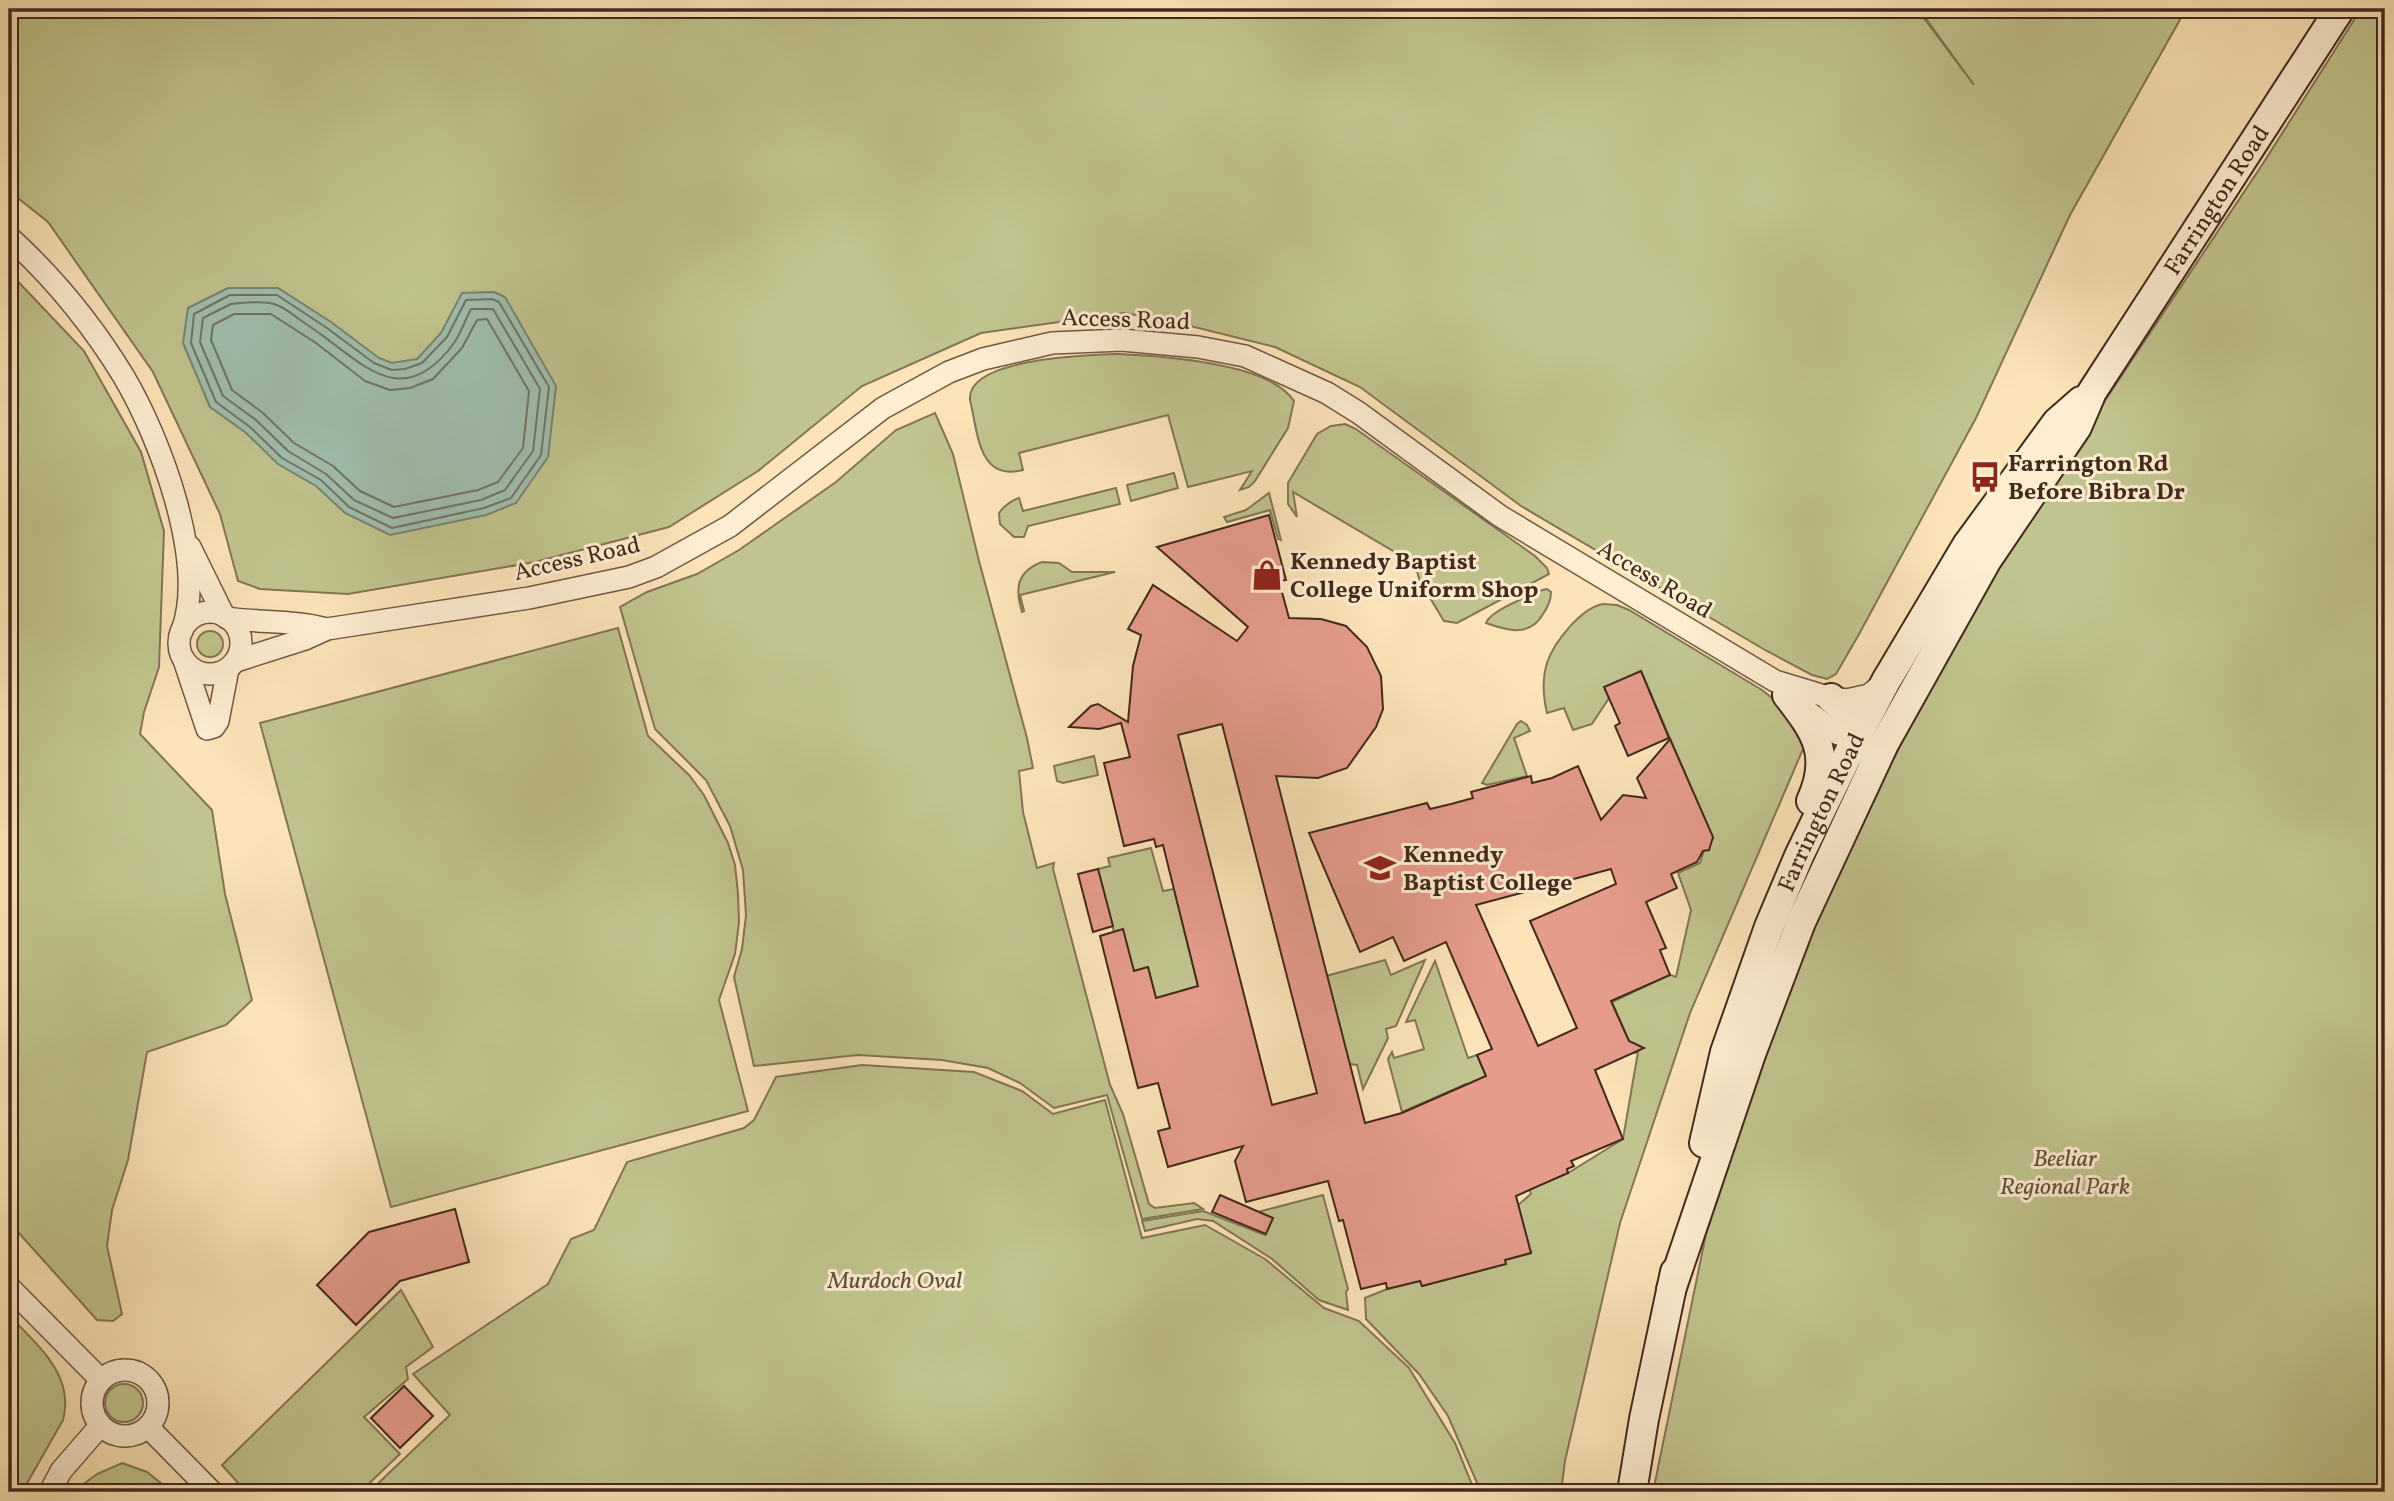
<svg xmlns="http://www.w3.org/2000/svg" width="2394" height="1501" viewBox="0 0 2394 1501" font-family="Vollkorn,serif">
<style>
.green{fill:#c1c48e;stroke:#827654;stroke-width:2}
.water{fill:#9fbfae;stroke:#7a8373;stroke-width:2}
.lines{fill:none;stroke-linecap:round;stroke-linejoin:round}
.shore{stroke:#707464;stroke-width:2}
.building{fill:#e69c8b;stroke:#42291b;stroke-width:2;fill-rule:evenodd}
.street-casing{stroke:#705842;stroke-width:24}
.secondary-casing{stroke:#42291b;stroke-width:32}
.street{stroke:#fdedd1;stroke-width:21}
.secondary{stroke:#fdedd1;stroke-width:28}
.labels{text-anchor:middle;stroke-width:6;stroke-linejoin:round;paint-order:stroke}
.street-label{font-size:24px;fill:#42291b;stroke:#fdedd1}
.poi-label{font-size:24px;font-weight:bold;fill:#42291b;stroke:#fdedd1;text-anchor:start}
.park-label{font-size:24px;font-style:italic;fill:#625038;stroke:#fdedd1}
</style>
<rect width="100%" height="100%" fill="#fce4b8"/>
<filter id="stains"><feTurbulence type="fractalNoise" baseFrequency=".00286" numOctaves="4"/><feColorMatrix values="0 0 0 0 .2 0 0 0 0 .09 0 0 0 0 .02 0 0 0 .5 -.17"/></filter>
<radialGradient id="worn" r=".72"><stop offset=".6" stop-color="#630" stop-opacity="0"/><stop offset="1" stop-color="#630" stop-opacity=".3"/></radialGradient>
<g class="green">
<polygon points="9,9 1917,9 1974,85 1919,9 2186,9 2070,215 1976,418 1858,636 1836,674 1827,679 1812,675 1765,650 1521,506 1360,387 1275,347 1170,321 1124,313 981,333 862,386 758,471 669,527 535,562 348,594 260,589 238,581 220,514 153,372 48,222 9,191"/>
<polygon points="2361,9 2385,9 2385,1492 1653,1492 1706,1234 1808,928 1955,637 2080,438 2262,165"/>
<polygon points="9,272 84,351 141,452 164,531 159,667 144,712 140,734 212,810 225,894 252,1000 226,1025 147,1052 128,1160 112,1210 107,1246 122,1314 113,1321 97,1320 9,1222"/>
<path d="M1118 354C1162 356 1269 363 1294 401L1288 428 1255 481 1249 487 1240 490 1252 471 1188 487 1168 415 1019 453 1023 470C978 482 978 432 970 400 966 358 1089 355 1118 354Z"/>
<polygon points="935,413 953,454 979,561 1027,738 1033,768 1019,771 1023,812 1037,868 1054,863 1053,869 1110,1085 1123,1114 1149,1204 1155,1208 1194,1203 1203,1209 1142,1219 1107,1095 1054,1108 1020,1083 988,1068 942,1060 858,1055 754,1066 734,977 742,949 746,915 743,870 730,826 706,780 655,729 620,607 647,592 697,574 739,550 836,482 896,430"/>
<polygon points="1345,424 1356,429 1535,556 1547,568 1549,574 1457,623 1444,621 1430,598 1423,593 1415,564 1293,492 1297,517 1288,504 1288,483 1317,434 1331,426"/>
<polygon points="1174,473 1178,488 1131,501 1127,485"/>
<path d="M1116 488 1120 504 1028 526 1024 537H1014L1000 524 999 513C1005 505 1010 501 1019 498L1023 511Z"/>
<polygon points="1269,493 1281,540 1278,539 1270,510 1227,522 1224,517 1246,510"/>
<path d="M1042 562 1059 563 1072 572H1115L1020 595 1024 611 1022 612C1015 589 1016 572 1042 562Z"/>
<path d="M1547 589 1551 592C1551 600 1548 607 1543 614 1530 637 1508 631 1486 623 1491 610 1528 597 1542 590Z"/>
<path d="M1603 604 1617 605 1629 610 1762 690 1782 706 1806 742 1690 1013 1620 1223 1565 1461 1561 1492H1481L1448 1416 1419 1374 1366 1319 1365 1298 1387 1289 1420 1281 1422 1286 1505 1264V1260L1531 1253 1518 1205 1531 1194 1512 1146 1481 1145 1466 1084 1402 1112 1388 1059 1392 1052 1394 1058 1424 1049 1415 1020 1406 1022 1435 961 1468 1058 1477 1055 1534 1187 1568 1173 1623 1139 1638 1052 1634 1053 1612 1002 1665 977 1671 975 1676 977 1691 910 1678 873 1700 863 1704 850H1708L1710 846 1705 842 1713 838 1641 671 1605 687 1609 698 1592 724 1573 730 1564 708 1547 713C1543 696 1542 679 1547 663 1554 642 1581 608 1603 604Z"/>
<polygon points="618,628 648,736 689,775 704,795 728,843 735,865 738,893 739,922 735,954 719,1000 748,1111 391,1207 260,723"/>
<circle cx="210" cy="644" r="13"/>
<polygon points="1521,721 1527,725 1530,731 1514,738 1527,776 1487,785 1482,783 1517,724"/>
<polygon points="1094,756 1098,775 1063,783 1057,781 1054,766"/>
<polygon points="1151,848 1163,891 1174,889 1198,986 1176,1079 1148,967 1134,971 1114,932 1098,869 1110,866 1108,858"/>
<polygon points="1385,960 1391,975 1425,960 1396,1026 1386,1029 1388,1038 1363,1089 1357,1065 1349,1064 1326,976"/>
<polygon points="862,1065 974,1072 1022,1091 1053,1114 1105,1100 1142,1238 1205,1225 1265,1259 1324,1308 1359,1321 1409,1368 1455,1443 1475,1492 369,1492 450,1415 413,1374 548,1284 571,1239 594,1230 627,1162 744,1128 754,1120 776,1077"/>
<polygon points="1323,1195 1348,1289 1346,1292 1348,1310 1319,1300 1272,1259 1213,1221 1197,1219 1145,1231 1142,1221 1203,1211 1265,1235 1273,1218 1258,1212"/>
<polygon points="401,1290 433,1347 406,1367 408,1379 364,1417 400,1454 360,1492 246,1492 222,1465"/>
<path d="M9 1315C37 1345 75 1375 63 1420L22 1492H9Z"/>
<circle cx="124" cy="1403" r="19"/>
<polygon points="122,1463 147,1472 172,1492 73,1492 97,1474"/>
</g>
<polygon class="water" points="228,288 278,288 331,322 379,358 392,363 417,359 441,333 462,293 494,292 505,297 556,386 548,457 516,503 486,515 390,535 345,513 316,486 278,464 245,432 210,407 183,343 188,308"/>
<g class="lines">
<g class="shore">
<polygon points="230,295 277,295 327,328 374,363 392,370 405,369 422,363 447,337 466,300 492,299 499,302 549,387 541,455 511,498 484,508 392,528 349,507 321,480 282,458 250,427 216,402 191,343 194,314"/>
<path d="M231 304C243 303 262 300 274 304 285 307 297 318 306 324 359 358 400 417 454 343 461 333 465 320 471 309H493L540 389 533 451 505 490 481 500 393 518 354 500 326 474 288 451 256 420 223 396 200 342 203 318Z"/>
<polygon points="234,314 271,314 316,343 365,381 390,390 410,388 433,379 462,348 477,320 487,319 529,391 523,448 498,482 478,490 394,507 360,491 333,466 294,443 263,413 232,390 211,340 213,325"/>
</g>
</g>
<g class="building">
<path d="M1269 515 1286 580 1279 581 1289 618 1321 619 1346 626 1367 647 1381 676 1383 709 1376 727 1347 768 1318 778 1276 776 1365 1123 1402 1113 1486 1076 1477 1055 1492 1049 1446 942 1404 961 1393 937 1360 952 1309 833 1427 803 1430 809 1451 804 1473 798 1471 792 1531 776 1532 783 1552 778 1578 766 1601 820 1623 795 1646 798 1637 778 1670 739 1713 837 1709 850 1703 851 1697 862 1671 874 1677 888 1646 902 1666 948 1660 950 1670 975 1611 1001 1629 1041 1644 1048 1595 1070 1623 1139 1571 1161 1574 1166 1567 1169 1568 1173 1516 1196 1531 1253 1505 1260 1506 1264 1422 1286 1420 1281 1387 1289 1386 1283 1361 1289 1343 1220 1339 1221 1328 1181 1246 1202 1235 1161 1243 1146 1168 1167 1158 1131 1170 1128 1158 1083 1138 1088 1100 936 1123 929 1134 971 1148 967 1156 998 1198 986 1163 845 1156 847 1154 839 1124 846 1104 763 1130 757 1121 723 1099 729 1069 727 1091 706 1098 704 1128 722 1133 666 1141 635 1128 629 1153 585 1237 641 1248 627 1157 547ZM1222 724 1317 1093 1272 1105 1178 735ZM1611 869 1616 884 1530 921 1577 1028 1538 1046 1476 905Z"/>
<polygon points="1641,671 1669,738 1628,756 1615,726 1620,723 1604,687"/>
<polygon points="1098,869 1113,926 1093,932 1078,874"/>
<polygon points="1220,1195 1273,1218 1266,1234 1212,1212"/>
<polygon points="455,1209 469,1262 400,1281 356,1325 317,1285 369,1232"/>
<polygon points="404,1386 433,1416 400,1448 371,1418"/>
</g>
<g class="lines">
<defs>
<g id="street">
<path d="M9 237C53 277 93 326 124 377 160 438 207 562 182 631"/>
<polyline points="190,547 224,616"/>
<circle cx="210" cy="643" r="31"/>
<path d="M227 618C261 623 294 620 327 629"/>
<polyline points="184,660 207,729 214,727 218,721 228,669"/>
<polyline points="236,661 305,639 327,629 529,598 629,577 656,567 730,526 883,408 949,372 983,359 1052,343 1122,340 1198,347 1245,356 1327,393 1359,413 1500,516 1775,681 1831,698 1847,700 1869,695 1885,682"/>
<polyline points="1804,709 1838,734"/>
<polyline points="9,1287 101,1380"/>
<circle cx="125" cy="1403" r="33"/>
<polyline points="148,1427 212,1492"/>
<polyline points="50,1492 61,1471 100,1426"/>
</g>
<g id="secondary">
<path d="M1787 695C1816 732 1832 755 1811 801"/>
<polyline points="1831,698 1847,712 1859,750"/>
<path id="s1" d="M1704 1143 1725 1052 1769 927 1799 856 1855 740 1886 681 1967 545 2057 422 2081 401"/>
<path id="s2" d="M1671 1290 1751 1054 1801 922 1884 744 1987 560 2077 427 2092 392 2340 9"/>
<polyline points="1632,1492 1644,1419 1675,1272"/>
</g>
</defs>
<use href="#street" class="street-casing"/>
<use href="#secondary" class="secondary-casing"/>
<use href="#street" class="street"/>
<use href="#secondary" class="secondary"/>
</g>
<defs>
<symbol id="bus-bare" viewBox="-9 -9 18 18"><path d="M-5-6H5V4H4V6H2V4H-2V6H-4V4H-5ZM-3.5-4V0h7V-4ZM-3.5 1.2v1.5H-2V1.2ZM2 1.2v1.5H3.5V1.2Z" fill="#8f2418" stroke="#fdedd1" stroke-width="2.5" paint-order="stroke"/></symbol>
<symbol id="shop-bare" viewBox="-9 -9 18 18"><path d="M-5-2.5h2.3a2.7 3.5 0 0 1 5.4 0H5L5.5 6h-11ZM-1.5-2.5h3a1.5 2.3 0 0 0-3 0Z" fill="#8f2418" stroke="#fdedd1" stroke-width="2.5" paint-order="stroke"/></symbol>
<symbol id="school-bare" viewBox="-9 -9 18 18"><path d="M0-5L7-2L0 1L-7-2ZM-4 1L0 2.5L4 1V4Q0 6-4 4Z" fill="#8f2418" stroke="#fdedd1" stroke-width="2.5" paint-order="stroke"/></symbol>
</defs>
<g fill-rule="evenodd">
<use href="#bus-bare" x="1963" y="455" width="44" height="44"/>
<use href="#shop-bare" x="1245" y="553" width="44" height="44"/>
<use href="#school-bare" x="1358" y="846" width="44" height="44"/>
</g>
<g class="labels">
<g class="street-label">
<text dy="8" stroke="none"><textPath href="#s2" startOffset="1225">Farrington Road</textPath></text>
<text transform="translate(1126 319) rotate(2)" y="8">Access Road</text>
<text transform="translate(577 558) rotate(-13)" y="8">Access Road</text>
<text transform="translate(1655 579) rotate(31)" y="8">Access Road</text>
<text dy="8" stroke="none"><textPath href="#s1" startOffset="352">Farrington Road</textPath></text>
</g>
<g class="poi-label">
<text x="2008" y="471">Farrington Rd<tspan x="2008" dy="28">Before Bibra Dr</tspan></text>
<text x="1290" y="569">Kennedy Baptist<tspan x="1290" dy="28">College Uniform Shop</tspan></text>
<text x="1403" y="862">Kennedy<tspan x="1403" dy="28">Baptist College</tspan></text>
</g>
<g class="park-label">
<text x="2065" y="1166">Beeliar<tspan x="2065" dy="28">Regional Park</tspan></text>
<text x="895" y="1288">Murdoch Oval</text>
</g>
</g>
<rect width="2394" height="1501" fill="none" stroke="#fce4b8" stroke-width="35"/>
<rect x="10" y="10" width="2373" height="1480" fill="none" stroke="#42291b" stroke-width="3.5"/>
<rect x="18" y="18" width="2359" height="1466" fill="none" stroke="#42291b" stroke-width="2"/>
<rect width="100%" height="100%" filter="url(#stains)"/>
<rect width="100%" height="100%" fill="url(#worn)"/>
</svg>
